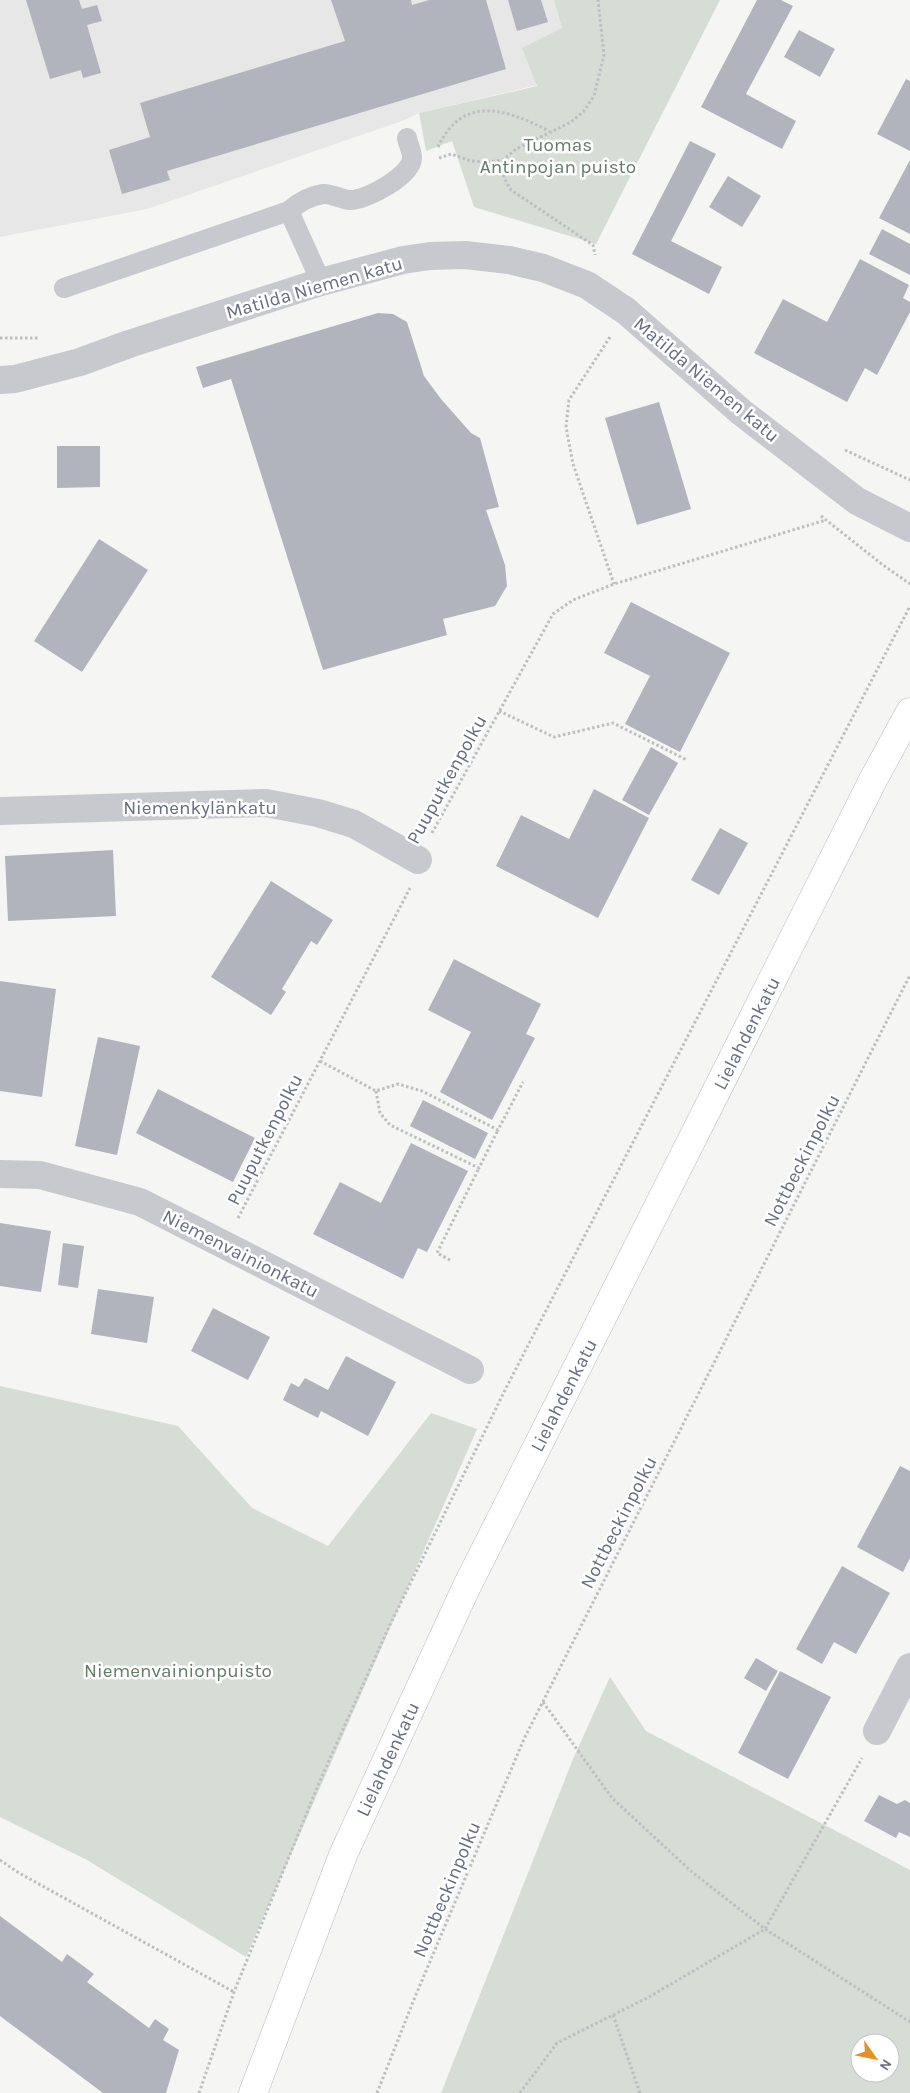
<svg xmlns="http://www.w3.org/2000/svg" width="910" height="2093" viewBox="0 0 910 2093" font-family="Karla,sans-serif">
<style>
.built{fill:#e6e7e6}
.green{fill:#d5ddd4;fill-rule:evenodd}
.building{fill:#b1b4bc}
.lines{fill:none;stroke-linecap:round;stroke-linejoin:round}
.secondary-casing{stroke:#b8bac0;stroke-width:29}
.path{stroke:#bdbec1;stroke-width:3;stroke-dasharray:2.5 2.5;stroke-linecap:butt}
.service{stroke:#c8c9ce;stroke-width:20}
.minor{stroke:#c8c9ce;stroke-width:28}
.secondary{stroke:#fff;stroke-width:28}
.labels{text-anchor:middle;stroke-width:5;stroke-linejoin:round;paint-order:stroke}
.park-label{font-size:19px;fill:#647b67;stroke:#fff}
.street-label{font-size:19px;fill:#656c84;stroke:#fff}
</style>
<rect width="100%" height="100%" fill="#f5f6f3"/>
<polygon class="built" points="0,0 554,0 562,28 537,85 419,113 402,121 147,209 0,237"/>
<g class="green">
<polygon points="554,0 720,0 596,244 474,207 452,141 426,151 419,113 537,86 522,48 562,28"/>
<polygon points="0,1386 178,1426 252,1508 328,1546 431,1413 477,1429 246,1957 87,1860 0,1817"/>
<path d="M610 1677 646 1731 910 1870V2093H441L573 1759ZM860 2043H890V2073H860Z"/>
</g>
<g class="building">
<polygon points="26,0 79,0 82,9 97,5 102,21 87,25 101,73 83,78 81,70 50,79"/>
<polygon points="331,0 411,0 412,5 429,0 486,0 506,69 167,171 170,180 122,194 109,150 150,137 140,103 345,41"/>
<polygon points="508,0 541,0 548,22 517,31"/>
<polygon points="757,0 781,0 793,6 746,94 796,121 782,149 701,107"/>
<polygon points="799,30 835,49 820,77 784,57"/>
<polygon points="906,79 910,81 910,151 877,134"/>
<polygon points="690,141 716,154 671,241 722,267 709,294 632,254"/>
<polygon points="910,160 910,234 879,218"/>
<polygon points="728,176 761,196 742,227 709,207"/>
<polygon points="882,229 910,244 910,275 869,254"/>
<polygon points="860,259 909,285 903,298 910,302 910,312 877,375 865,368 847,402 754,353 783,299 827,322"/>
<polygon points="378,313 393,314 407,322 424,376 441,399 471,433 480,438 499,507 486,510 505,565 507,586 495,606 443,619 447,635 323,670 231,379 203,388 196,367"/>
<polygon points="659,402 691,509 637,525 605,418"/>
<polygon points="57,446 100,446 100,487 57,488"/>
<polygon points="99,539 148,570 82,672 34,641"/>
<polygon points="631,602 730,653 680,752 625,724 650,676 604,653"/>
<polygon points="651,747 678,763 649,815 622,800"/>
<polygon points="594,789 649,818 598,918 496,866 521,815 569,839"/>
<polygon points="720,828 748,843 719,895 691,880"/>
<polygon points="113,850 116,916 8,921 5,856"/>
<polygon points="271,881 333,920 317,945 311,941 282,989 286,992 271,1015 211,977"/>
<polygon points="454,959 541,1004 526,1034 535,1038 492,1120 440,1092 471,1032 428,1010"/>
<polygon points="0,981 56,989 42,1097 0,1091"/>
<polygon points="98,1037 140,1046 117,1155 75,1146"/>
<polygon points="158,1089 255,1138 233,1182 136,1133"/>
<polygon points="423,1100 488,1133 475,1159 410,1126"/>
<polygon points="411,1143 468,1171 427,1252 418,1248 403,1279 313,1234 340,1182 381,1203"/>
<polygon points="0,1223 51,1231 41,1292 0,1286"/>
<polygon points="63,1243 84,1246 78,1288 58,1285"/>
<polygon points="98,1289 154,1297 147,1343 91,1334"/>
<polygon points="213,1308 270,1337 248,1380 191,1351"/>
<polygon points="346,1356 396,1382 368,1436 321,1411 318,1418 283,1400 291,1383 299,1387 305,1378 328,1390"/>
<polygon points="900,1466 910,1471 910,1558 903,1572 857,1547"/>
<polygon points="842,1566 890,1593 856,1654 834,1642 822,1664 796,1649"/>
<polygon points="756,1658 778,1671 766,1691 744,1678"/>
<polygon points="780,1671 831,1697 788,1779 738,1753"/>
<polygon points="879,1795 897,1804 905,1800 910,1803 910,1837 899,1832 896,1838 864,1821"/>
<polygon points="0,1916 62,1962 67,1954 94,1974 87,1982 149,2028 155,2019 169,2029 163,2040 179,2050 166,2093 103,2093 0,2016"/>
</g>
<g class="lines">
<defs>
<polyline id="secondary" points="253,2093 343,1855 466,1588 873,780 910,712"/>
</defs>
<use href="#secondary" class="secondary-casing"/>
<g class="path">
<path d="M438 147C463 93 508 110 549 131"/>
<polyline points="439,158 451,154 471,161 487,162 503,160 516,149 571,122 584,111 594,96 604,55 598,0"/>
<polyline points="503,160 504,178 511,190 593,245 595,255"/>
<polyline points="610,337 569,400 566,427 573,464 614,584"/>
<polyline points="0,338 39,338"/>
<polyline points="845,450 910,480"/>
<polyline points="821,516 883,565 910,584"/>
<polyline points="499,711 554,737 613,723 687,760"/>
<polyline points="432,833 553,614 573,600 614,584 826,520"/>
<polyline points="320,1061 376,1091 398,1084 422,1091 498,1130 523,1082"/>
<polyline points="376,1091 380,1113 390,1125 479,1168 498,1130"/>
<polyline points="238,1218 410,888"/>
<polyline points="450,1260 437,1253 479,1168"/>
<polyline points="543,1702 612,1798 692,1872 765,1929 910,2022"/>
<polyline points="0,1860 19,1873 234,1992"/>
<polyline points="613,2015 640,2093"/>
<polyline points="199,2093 234,1992 319,1783 388,1629 506,1388 910,606"/>
<polyline points="377,2093 415,1997 524,1739 910,975"/>
<polyline points="520,2093 557,2043 649,1997 765,1929 862,1758"/>
</g>
<g class="service">
<path d="M321 282 289 211C299 202 309 196 323 194 331 193 340 199 349 200 366 201 413 175 412 157 412 151 408 144 407 138"/>
<polyline points="64,288 289,211"/>
</g>
<g class="minor">
<polyline points="0,380 15,379 80,362 129,344 321,282 403,260 430,256 465,255 509,260 543,268 587,285 626,311 741,412 857,501 910,528"/>
<polyline points="0,811 266,803 318,813 354,824 418,860"/>
<polyline points="0,1174 40,1175 140,1202 470,1370"/>
<polyline points="877,1731 910,1667"/>
</g>
<use href="#secondary" class="secondary"/>
</g>
<g class="labels">
<g class="park-label">
<text x="558" y="151">Tuomas<tspan x="558" dy="22">Antinpojan puisto</tspan></text>
<text x="178" y="1677">Niemenvainionpuisto</text>
</g>
<g class="street-label">
<text transform="translate(314 287) rotate(-16)" y="7">Matilda Niemen katu</text>
<text transform="translate(707 379) rotate(40)" y="7">Matilda Niemen katu</text>
<text transform="translate(446 779) rotate(-61)" y="7">Puuputkenpolku</text>
<text x="200" y="814">Niemenkylänkatu</text>
<text transform="translate(746 1033) rotate(-63)" y="7">Lielahdenkatu</text>
<text transform="translate(264 1139) rotate(-63)" y="7">Puuputkenpolku</text>
<text transform="translate(801 1160) rotate(-63)" y="7">Nottbeckinpolku</text>
<text transform="translate(241 1253) rotate(27)" y="7">Niemenvainionkatu</text>
<text transform="translate(563 1395) rotate(-63)" y="7">Lielahdenkatu</text>
<text transform="translate(618 1522) rotate(-63)" y="7">Nottbeckinpolku</text>
<text transform="translate(387 1759) rotate(-65)" y="7">Lielahdenkatu</text>
<text transform="translate(446 1889) rotate(-67)" y="7">Nottbeckinpolku</text>
</g>
</g>
<g transform="translate(875 2058) rotate(123)"><circle r="24" fill="#ffffff" stroke="#c1c4ce"/>
<path d="M0-4L9 19L0 12L-9 19Z" fill="#e29227"/>
<text y="-8" font-size="14" font-weight="bold" text-anchor="middle" fill="#656c84">N</text>
</g>
</svg>
